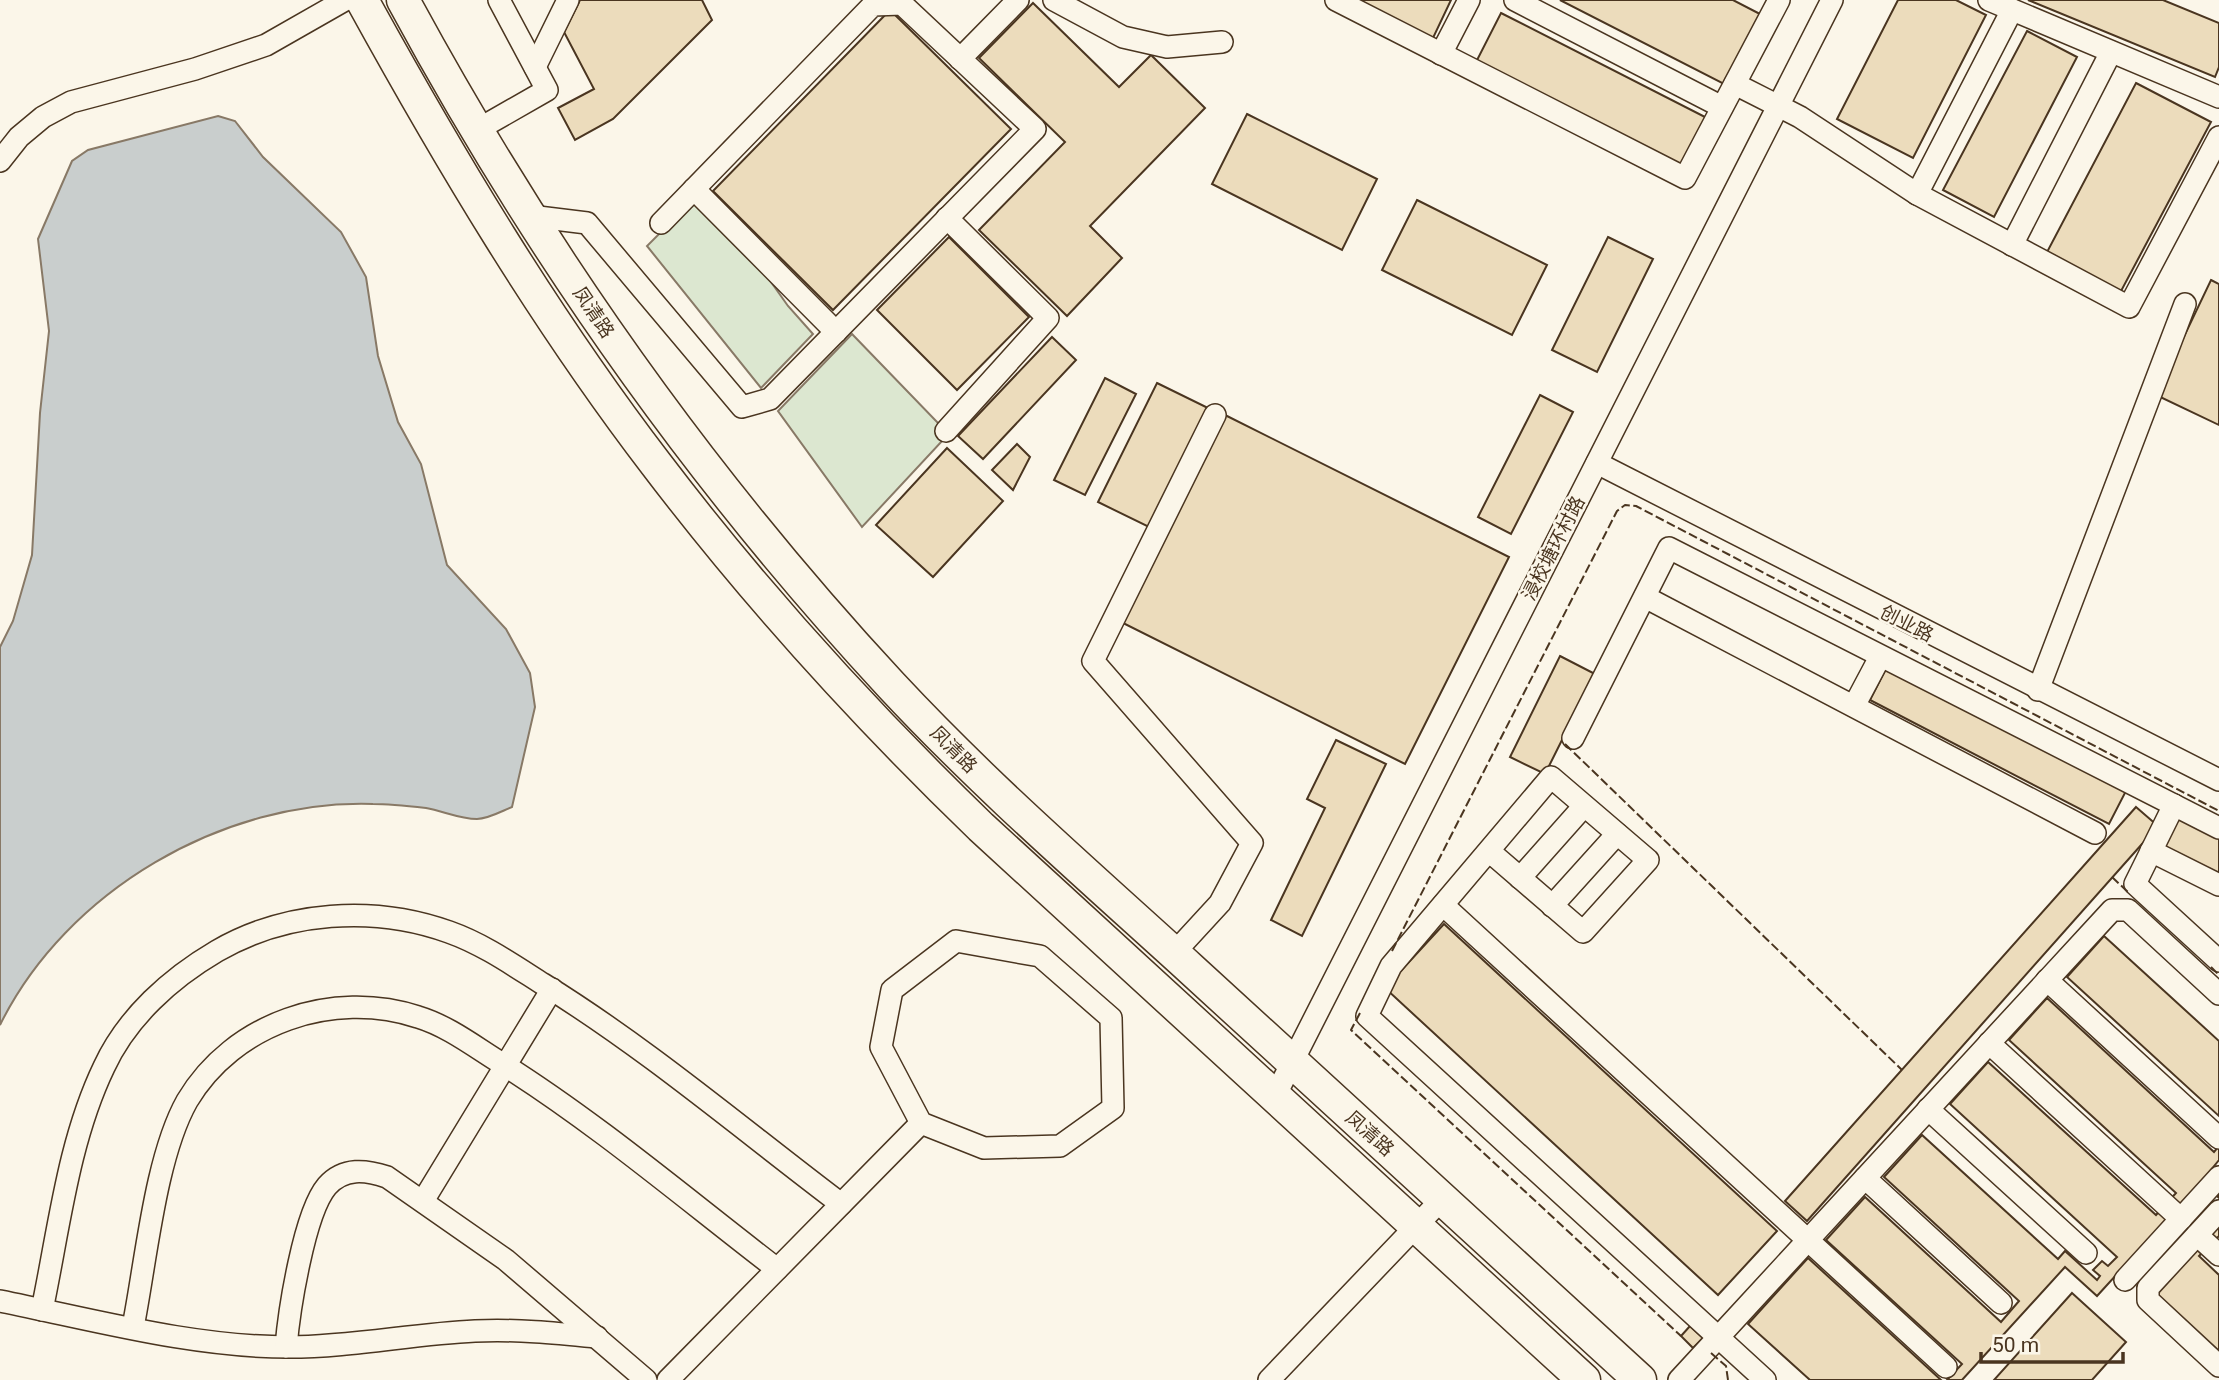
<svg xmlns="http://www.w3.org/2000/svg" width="2219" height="1380" viewBox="0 0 2219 1380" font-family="Roboto,'Noto Sans SC',sans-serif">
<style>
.green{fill:#dce7d0;stroke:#887966;stroke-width:2}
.water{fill:#c9cecd;stroke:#887966;stroke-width:2}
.building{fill:#ecdcbc;stroke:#4a3520;stroke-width:2}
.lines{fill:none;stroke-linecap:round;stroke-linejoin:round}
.minor-casing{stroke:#4a3520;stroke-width:24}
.highway-casing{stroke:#4a3520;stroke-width:35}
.minor{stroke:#fbf6e9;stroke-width:21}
.highway{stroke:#fbf6e9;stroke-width:32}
.fence{stroke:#4a3520;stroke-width:2;stroke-dasharray:9 3.5;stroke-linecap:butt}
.labels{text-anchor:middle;stroke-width:5;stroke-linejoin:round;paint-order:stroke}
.street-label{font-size:19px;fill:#4a3520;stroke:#fbf6e9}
</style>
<rect width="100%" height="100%" fill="#fbf6e9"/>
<g class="green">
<polygon points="692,201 754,258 788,306 813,334 761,388 647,246"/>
<polygon points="852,334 939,424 943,440 862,527 778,411"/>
</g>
<path class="water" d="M218 116 235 121 263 157 341 232 366 277 378 356 398 422 421 464 447 565 506 629 530 673 535 707 512 807C502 811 488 819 477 819 460 819 443 811 426 808 408 806 390 804 373 804 223 799 66 891 0 1025V647L13 621 32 555 40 413 49 331 38 239 72 161 88 150Z"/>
<g class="building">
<polygon points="580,0 702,0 712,20 613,119 575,140 558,108 594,89 564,32"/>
<polygon points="1355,0 1451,0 1433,38"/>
<polygon points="1560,0 1733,0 1760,14 1724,84"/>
<polygon points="1898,0 1956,0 1986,15 1913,158 1837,119"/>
<polygon points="2028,0 2163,0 2219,23 2219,67 2215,77"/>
<polygon points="1033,3 1119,87 1151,55 1205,108 1090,226 1122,258 1067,316 979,230 1065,142 979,58"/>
<polygon points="890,10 1011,129 833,310 713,191"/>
<polygon points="1501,13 1707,118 1681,170 1475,64"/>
<polygon points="2027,31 2077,57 1994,217 1943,190"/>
<polygon points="2136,83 2211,122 2120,293 2046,254"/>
<polygon points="1247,114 1377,179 1342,250 1212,184"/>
<polygon points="1417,200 1547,265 1512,335 1382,270"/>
<polygon points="949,237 1029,317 957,390 877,310"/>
<polygon points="1608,237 1653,259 1597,372 1552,350"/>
<polygon points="2211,280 2219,284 2219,425 2156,395"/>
<polygon points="1052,337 1076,360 983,459 958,436"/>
<polygon points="1105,378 1136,394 1085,495 1054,480"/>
<polygon points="1157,383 1208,408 1149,527 1098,502"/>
<polygon points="1540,395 1573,412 1511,534 1478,517"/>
<polygon points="1225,415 1509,557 1405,764 1121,622"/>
<polygon points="1017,444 1030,457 1013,490 992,470"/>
<polygon points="947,448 1003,501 933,577 876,525"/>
<polygon points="1560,656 1595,674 1545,774 1510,757"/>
<polygon points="1888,665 2127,789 2109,824 1870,700"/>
<polygon points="1336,740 1386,764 1302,936 1271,920 1325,808 1307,799"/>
<polygon points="2136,807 2158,826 1807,1221 1785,1201"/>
<polygon points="2177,812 2219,833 2219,875 2160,846"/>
<polygon points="1444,924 1777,1231 1718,1295 1385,988"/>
<polygon points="2104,936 2219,1041 2219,1116 2067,977"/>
<polygon points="2047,998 2214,1152 2219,1146 2219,1160 2211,1170 2219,1177 2219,1198 2201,1182 2097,1296 2065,1267 1962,1380 1947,1380 1962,1364 1826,1240 1865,1197 2001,1322 2019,1301 1884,1177 1922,1135 2058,1259 2065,1251 2097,1280 2100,1276 2093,1270 2102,1261 2108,1266 2117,1257 1950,1104 1988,1062 2156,1215 2176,1193 2009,1040"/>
<polygon points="2219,1223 2219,1236 2199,1256 2219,1275 2219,1353 2155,1293"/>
<polygon points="1808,1258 1941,1380 1810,1380 1748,1324"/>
<polygon points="2072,1293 2126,1342 2092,1380 1994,1380"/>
<polygon points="1690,1326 1703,1338 1693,1348 1681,1336"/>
</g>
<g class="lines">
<defs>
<g id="minor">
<polyline points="1054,0 1123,37 1167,47 1222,42"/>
<polyline points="1336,0 1685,178 1779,0"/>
<polyline points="1515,0 1722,107"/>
<polyline points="1989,0 2219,97"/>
<polyline points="1441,54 1469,0"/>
<polyline points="960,59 1018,0"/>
<polyline points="535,67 568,0"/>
<polyline points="1735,84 1800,117 1917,194 2129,307 2219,137"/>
<polyline points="477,130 547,90 499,0"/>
<polyline points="0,161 19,137 43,117 71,102 195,69 266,45 345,0"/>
<polyline points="694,189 836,332"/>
<polyline points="1917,194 2012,10"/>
<polyline points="530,216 587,223 742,407 770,399 1035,129 902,4 873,5 661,223"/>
<polyline points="2012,245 2111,52"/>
<polyline points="946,431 1048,318 947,218"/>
<polyline points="1597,463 2219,780"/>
<polyline points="1645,597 2095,833"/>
<polyline points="2038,690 2185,304"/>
<polyline points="1854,706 1880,657"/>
<polyline points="1573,738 1669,548 2219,828"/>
<polyline points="2174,805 2135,884 2219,961"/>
<polyline points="1489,851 1583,932 1648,860 1551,777 1391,966 1367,1016 1765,1380"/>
<polyline points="2151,851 2219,885"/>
<polyline points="1520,878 1584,806"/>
<polyline points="1443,905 1946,1367"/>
<polyline points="1552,906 1617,834"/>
<polygon points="956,941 1040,956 1111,1018 1113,1108 1060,1146 984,1148 921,1123 881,1047 892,990"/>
<polyline points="1174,953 1220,903 1252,843 1093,661 1215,415"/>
<polyline points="2047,980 2219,1138"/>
<polyline points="1989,1043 2181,1219"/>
<polyline points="1275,1096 1832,0"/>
<polyline points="1928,1109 2086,1253"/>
<polyline points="1865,1178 2001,1303"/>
<polyline points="423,1201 552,989"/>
<polyline points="2219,1211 2148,1288 2148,1300 2219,1366"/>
<polyline points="2197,1235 2219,1255"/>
<polyline points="2125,1280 2219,1177"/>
<path d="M0 1301C95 1320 192 1347 289 1347 351 1347 412 1334 475 1331 516 1329 556 1333 597 1337"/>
<path d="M42 1310C59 1229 68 1142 104 1067 127 1017 171 978 217 951 286 911 374 905 449 932 483 944 513 965 543 984 648 1049 743 1130 841 1204"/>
<path d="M133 1327C146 1262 155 1158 187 1101 233 1023 333 989 418 1017 448 1026 475 1047 501 1063 598 1124 687 1200 777 1269"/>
<path d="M286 1347C289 1311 304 1213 327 1186 344 1167 366 1170 387 1177L506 1260 646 1380"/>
<polyline points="668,1380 921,1123"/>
<polyline points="1269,1380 1442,1199"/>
<polyline points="1679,1380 2112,910 2128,910 2219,994"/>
</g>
<g id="highway">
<path d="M362 0C450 160 545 319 656 464 754 593 864 714 981 827L1584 1380"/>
<path d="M403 0C537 248 700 479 891 685 985 786 1089 876 1191 969 1340 1106 1490 1243 1640 1380"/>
</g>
</defs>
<use href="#minor" class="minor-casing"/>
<use href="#highway" class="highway-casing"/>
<use href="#minor" class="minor"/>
<use href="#highway" class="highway"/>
<g class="fence">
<polyline points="1565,744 1902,1070"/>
<polyline points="2112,877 2130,894"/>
<polyline points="1392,951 1617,511 1625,505 1636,506 2219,811"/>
<polyline points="2211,967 2219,975"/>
<polyline points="1360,1013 1351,1030 1681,1336"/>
<polyline points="1711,1353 1726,1366 1728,1380"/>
</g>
</g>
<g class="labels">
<g class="street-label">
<text transform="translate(594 312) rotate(56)" y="7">凤清路</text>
<text transform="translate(1553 548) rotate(-63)" y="7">浸校塘环村路</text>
<text transform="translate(1907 623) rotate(27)" y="7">创业路</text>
<text transform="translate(954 749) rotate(45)" y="7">凤清路</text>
<text transform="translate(1370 1133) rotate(42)" y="7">凤清路</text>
</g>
</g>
<path d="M1981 1352v10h142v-10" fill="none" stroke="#4a3520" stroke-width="3.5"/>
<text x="1992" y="1352" font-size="21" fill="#4a3520" stroke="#fbf6e9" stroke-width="5" paint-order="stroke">50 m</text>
</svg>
